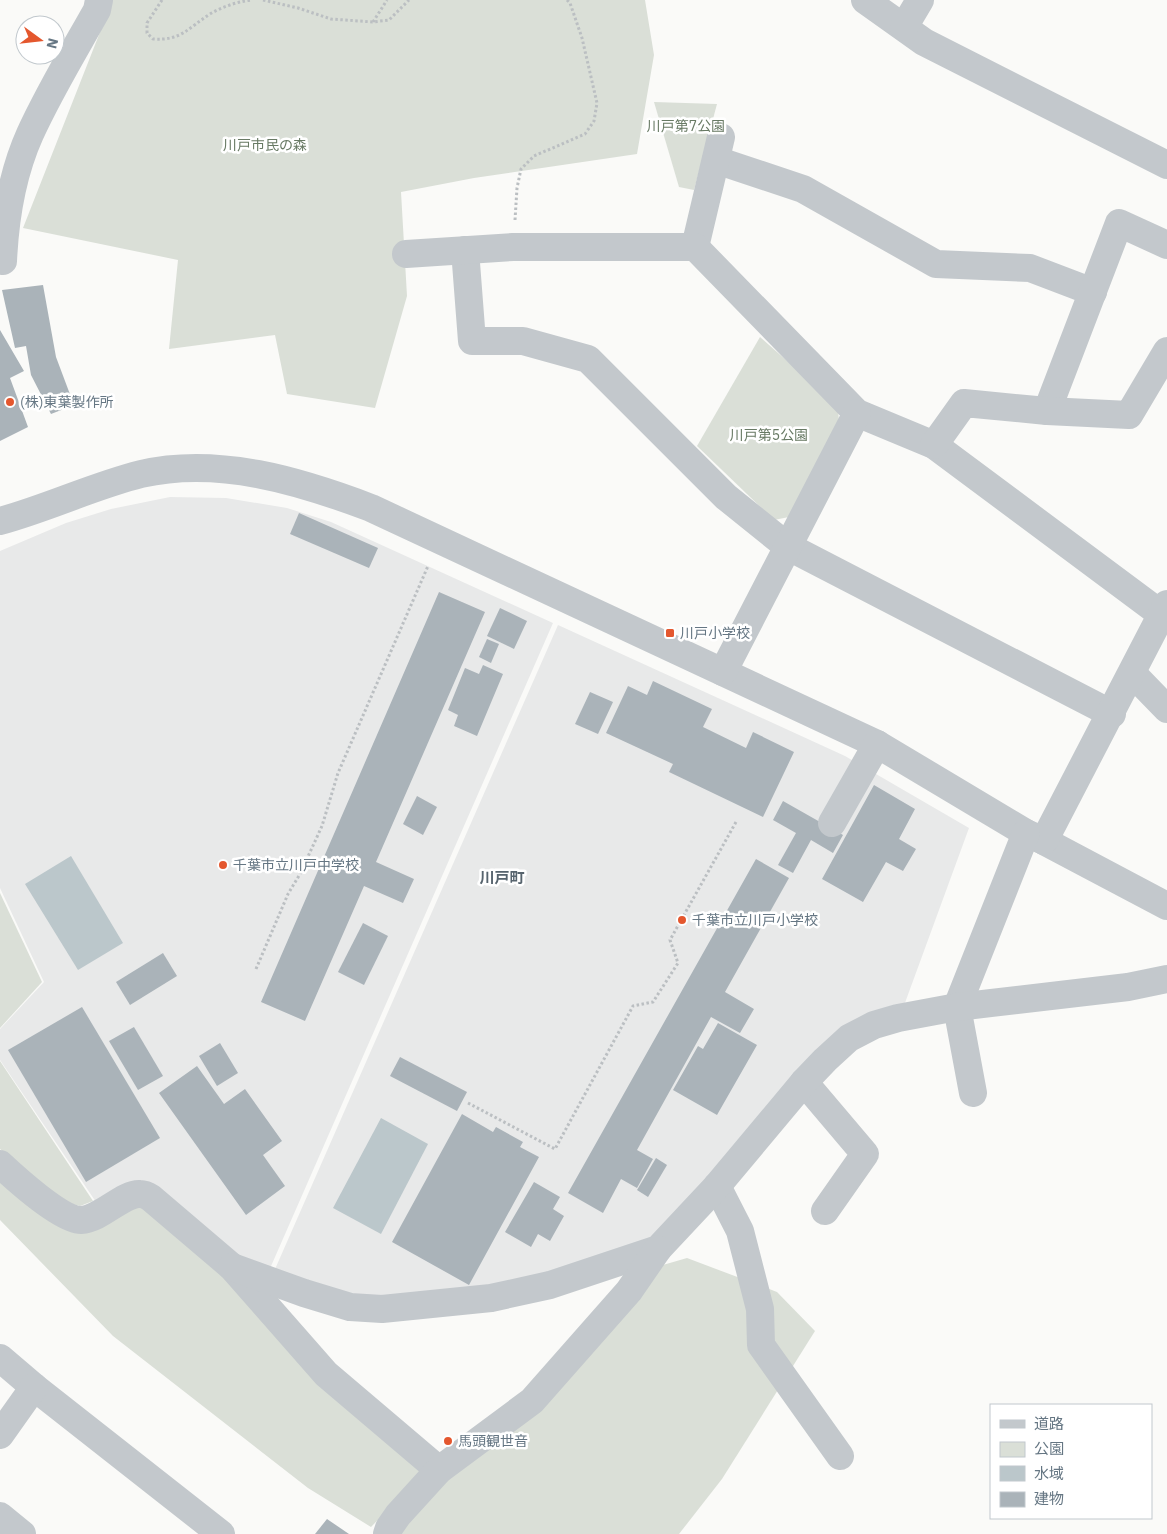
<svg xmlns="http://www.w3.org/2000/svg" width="1167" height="1534" viewBox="0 0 1167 1534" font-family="'IBM Plex Sans','Noto Sans JP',sans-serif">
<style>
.built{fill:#e8e9e9}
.green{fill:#dadfd7}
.water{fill:#bbc7cb}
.building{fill:#aab3b9}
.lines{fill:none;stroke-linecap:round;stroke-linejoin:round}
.path{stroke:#bbbfc2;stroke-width:3;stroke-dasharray:2.5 2.5;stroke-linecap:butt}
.minor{stroke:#c3c8cc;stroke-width:28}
.poi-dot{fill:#e4572e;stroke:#fff;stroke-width:2}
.labels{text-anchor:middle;stroke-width:5;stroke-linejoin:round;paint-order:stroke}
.park-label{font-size:14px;fill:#687a64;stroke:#fff}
.poi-label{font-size:14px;fill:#657683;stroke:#fff;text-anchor:start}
.neighbourhood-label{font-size:15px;font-weight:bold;fill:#57646e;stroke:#fff}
</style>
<rect width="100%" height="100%" fill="#fafaf8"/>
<g class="built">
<polygon points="170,497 226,498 287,508 331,522 553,623 268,1273 98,1205 0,1060 0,1029 44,982 0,888 0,551 66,523 111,509"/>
<polygon points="558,625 845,756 969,828 902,1011 872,1019 660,1242 504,1291 357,1302 272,1276"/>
</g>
<g class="green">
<polygon points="107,0 645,0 654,55 637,154 474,178 401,192 407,296 375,408 287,394 275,335 169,349 178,260 23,228 102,27"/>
<polygon points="654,102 717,104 694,190 679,187"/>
<polygon points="760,337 838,406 839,423 789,517 774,520 697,446"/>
<polygon points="0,893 42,982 0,1028"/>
<polygon points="0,1061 93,1201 80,1206 63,1202 0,1149"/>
<polygon points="0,1176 62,1222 134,1205 148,1206 428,1469 371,1527 308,1488 113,1336 0,1220"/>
<polygon points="687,1258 777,1292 815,1331 722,1479 679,1534 399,1534 450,1473 656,1267"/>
</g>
<g class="water">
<polygon points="71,856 123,943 78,970 25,884"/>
<polygon points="381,1118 428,1144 381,1234 333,1208"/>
</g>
<g class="building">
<polygon points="43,285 56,357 74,405 51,414 31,375 26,346 15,348 2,290"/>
<polygon points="0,330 24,371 10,378 28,427 0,441"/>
<polygon points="299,513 378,548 369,568 290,534"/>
<polygon points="439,592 485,612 376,862 414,879 403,903 364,886 305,1021 261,1002"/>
<polygon points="500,608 527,621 514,649 487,636"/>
<polygon points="487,639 499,644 491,663 479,657"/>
<polygon points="483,665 503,674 477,736 454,726 458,715 448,710 465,668 479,674"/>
<polygon points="653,681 712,709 703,727 746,748 753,732 794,752 763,817 669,772 673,764 606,733 628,686 647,695"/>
<polygon points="590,692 613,702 598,734 575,724"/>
<polygon points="874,785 915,809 899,839 916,849 903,871 886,862 863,902 822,879"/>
<polygon points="417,796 437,807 423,835 403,824"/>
<polygon points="783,801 843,835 833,853 811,840 793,873 778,865 796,833 773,820"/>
<polygon points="756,859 789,878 725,992 754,1009 740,1033 711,1017 637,1150 653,1159 637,1188 621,1179 603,1213 568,1193"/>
<polygon points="363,923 388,936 364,985 338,972"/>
<polygon points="163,953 177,976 130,1005 116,982"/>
<polygon points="82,1007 160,1138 86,1182 8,1050"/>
<polygon points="718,1023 757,1045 717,1115 673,1090 698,1046 703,1049"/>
<polygon points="134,1027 163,1076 138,1090 109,1041"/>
<polygon points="220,1043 238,1073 217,1086 199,1056"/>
<polygon points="400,1057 467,1092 457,1111 390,1076"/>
<polygon points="197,1066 224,1104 245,1089 282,1141 263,1155 285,1186 246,1215 159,1093"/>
<polygon points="462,1114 493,1132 496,1127 523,1142 520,1147 539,1157 469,1285 392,1242"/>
<polygon points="656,1158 667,1165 648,1197 637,1190"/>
<polygon points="534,1182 560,1197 553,1209 564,1216 550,1241 538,1234 531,1247 505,1232"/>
<polygon points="327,1519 349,1534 315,1534"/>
</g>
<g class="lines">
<g class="path">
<path d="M162 0 147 23V33L153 39C181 41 188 28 210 14 222 7 236 2 251 0"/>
<polyline points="263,0 298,8 331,19 373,22 389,20 409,0"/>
<polyline points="373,22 387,0"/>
<polyline points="515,220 517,188 521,169 534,156 585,134 594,121 597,103 582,38 570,3 567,0"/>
<polyline points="256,969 288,894 300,874 322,826 338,773 428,566"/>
<polyline points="468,1103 555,1149 633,1006 653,1002 678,963 670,940 736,822"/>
</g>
<g class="minor">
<polyline points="865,0 924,42 1167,165"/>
<polyline points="904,27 920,0"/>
<polyline points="716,160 803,189 936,264 1030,268 1093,292"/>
<polyline points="695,247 721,137"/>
<polyline points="465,250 472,341 523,341 588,359 726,497 787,546 1112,714"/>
<polyline points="406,254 513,247 695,247 857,413 934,445 1161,614 1167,620"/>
<path d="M3 261C5 218 12 174 30 134 49 92 74 51 97 10L99 0"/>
<polyline points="1047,411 1119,223 1167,245"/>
<polyline points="934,445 964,403 1047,411 1129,415 1167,351"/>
<path d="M0 521C48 508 93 486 141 474 218 456 300 481 371 508L877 744 1026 833 1044 841 1167 906"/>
<polyline points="723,672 857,413"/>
<polyline points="1132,673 1167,709"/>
<polyline points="832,823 877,744"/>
<polyline points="1044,841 1167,604"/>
<polyline points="804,1082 865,1154 825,1211"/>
<polyline points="973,1093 957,1007 1026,833"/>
<path d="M0 1164C15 1178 61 1220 81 1220 101 1219 123 1193 140 1194 144 1194 148 1196 151 1198L232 1267 326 1374 439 1470"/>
<polyline points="717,1186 740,1231 760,1309 761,1345 840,1456"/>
<polyline points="232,1267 304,1293 350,1307 382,1309 491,1298 550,1285 658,1249 717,1186 804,1082 825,1060 849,1038 874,1025 898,1018 957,1007 1128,987 1167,979"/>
<polyline points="0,1358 34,1387 221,1534"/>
<polyline points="0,1435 34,1387"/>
<polyline points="0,1516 22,1534"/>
<polyline points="387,1534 389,1528 398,1515 439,1470 532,1401 629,1291 658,1249"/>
</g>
</g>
<g class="poi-dot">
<circle cx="10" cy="402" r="5"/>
<rect x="665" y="628" width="10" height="10" rx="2.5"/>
<circle cx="223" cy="865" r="5"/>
<circle cx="682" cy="920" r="5"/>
<circle cx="448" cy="1441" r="5"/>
</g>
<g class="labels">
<g class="park-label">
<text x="686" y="131">川戸第7公園</text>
<text x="265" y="150">川戸市民の森</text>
<text x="769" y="440">川戸第5公園</text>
</g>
<g class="poi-label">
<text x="20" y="407">(株)東葉製作所</text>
<text x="680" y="638">川戸小学校</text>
<text x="233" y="870">千葉市立川戸中学校</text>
<text x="692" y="925">千葉市立川戸小学校</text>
<text x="458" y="1446">馬頭観世音</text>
</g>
<g class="neighbourhood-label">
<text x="502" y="883">川戸町</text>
</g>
</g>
<rect x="990" y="1404" width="162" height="115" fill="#ffffff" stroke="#c1c8cd"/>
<rect x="1000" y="1420" width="25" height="8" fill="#c3c8cc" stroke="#c1c8cd"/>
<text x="1034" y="1429" font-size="15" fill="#657683">道路</text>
<rect x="1000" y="1442" width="25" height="15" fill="#dadfd7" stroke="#c1c8cd"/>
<text x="1034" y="1454" font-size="15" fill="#657683">公園</text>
<rect x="1000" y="1466" width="25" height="15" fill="#bbc7cb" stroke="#c1c8cd"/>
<text x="1034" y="1479" font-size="15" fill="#657683">水域</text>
<rect x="1000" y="1492" width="25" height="15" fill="#aab3b9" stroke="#c1c8cd"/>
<text x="1034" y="1504" font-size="15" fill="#657683">建物</text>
<g transform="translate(40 40) rotate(105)"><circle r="24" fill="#ffffff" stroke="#c1c8cd"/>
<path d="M0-4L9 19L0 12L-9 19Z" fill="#e4572e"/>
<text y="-8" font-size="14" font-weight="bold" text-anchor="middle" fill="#657683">N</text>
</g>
</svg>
